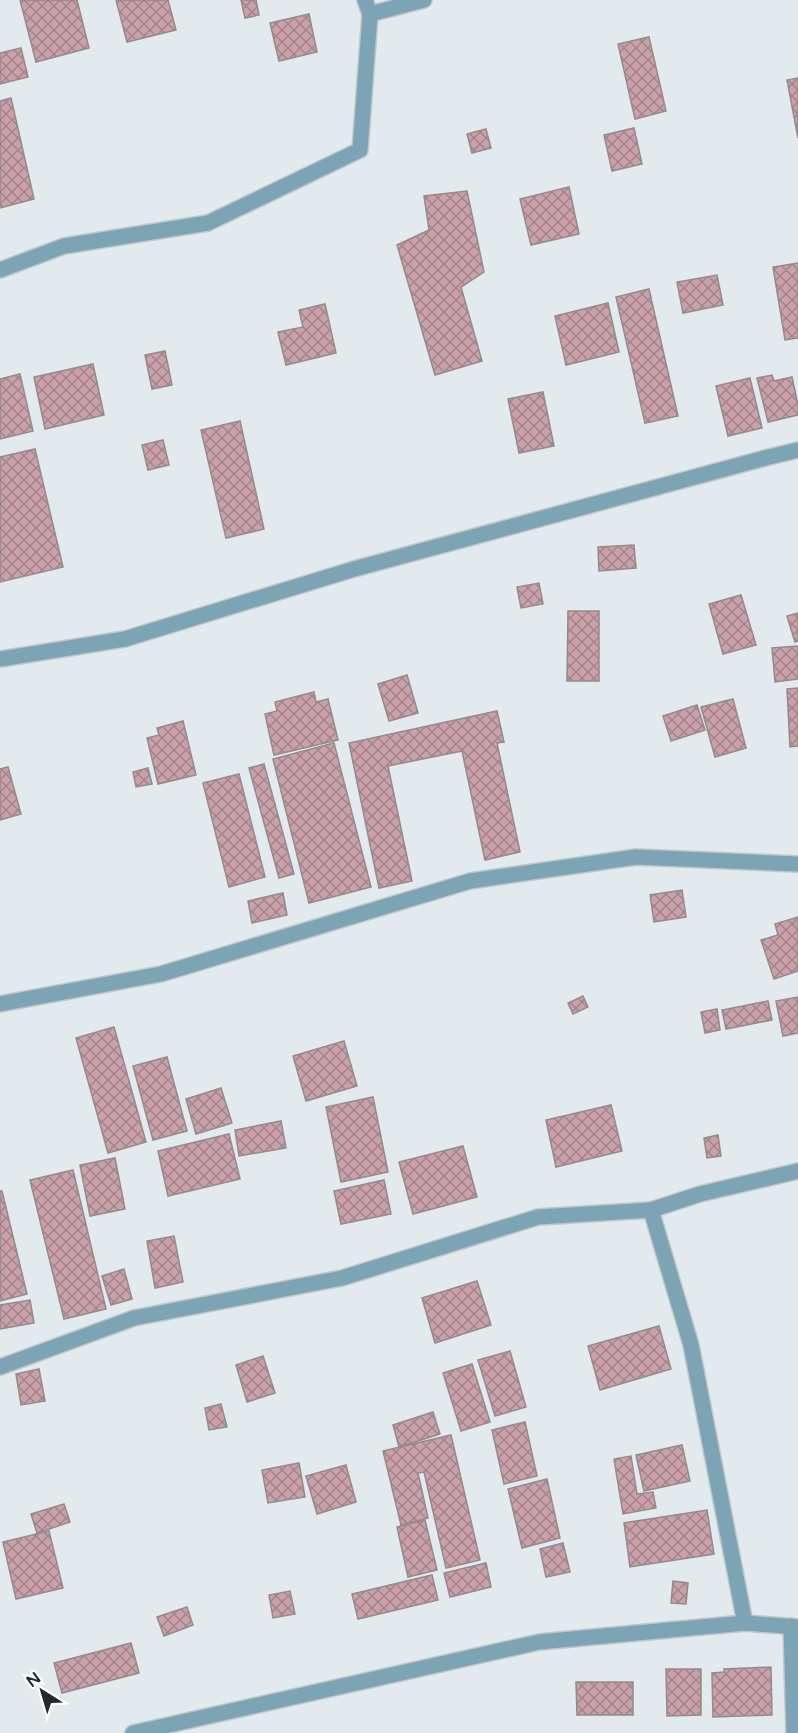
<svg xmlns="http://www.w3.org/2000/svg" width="798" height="1733" viewBox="0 0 798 1733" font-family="'Varela Round',sans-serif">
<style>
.building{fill:url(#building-cross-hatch);stroke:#928a8c;stroke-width:1.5}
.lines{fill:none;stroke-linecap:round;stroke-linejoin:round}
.minor-casing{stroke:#c0c7cb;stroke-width:18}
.minor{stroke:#7ca4b5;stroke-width:15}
</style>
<defs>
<pattern id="building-cross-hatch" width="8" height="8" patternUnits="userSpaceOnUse" patternTransform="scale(1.5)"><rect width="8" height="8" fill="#caa1ab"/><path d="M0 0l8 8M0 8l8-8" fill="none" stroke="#a4838b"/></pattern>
</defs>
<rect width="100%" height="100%" fill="#e2eaee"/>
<g class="building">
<polygon points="20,0 77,0 89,48 36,62"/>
<polygon points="116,0 168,0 176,30 127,42"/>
<polygon points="241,0 256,0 259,15 245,18"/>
<polygon points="309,14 317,52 279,61 270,23"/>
<polygon points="649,37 666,111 635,119 618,44"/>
<polygon points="21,48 28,77 0,84 0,53"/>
<polygon points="798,78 798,138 787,80"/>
<polygon points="11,98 34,199 0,208 0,101"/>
<polygon points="634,128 642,164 612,171 604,135"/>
<polygon points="486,129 491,148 472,153 467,134"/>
<polygon points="569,187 579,234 531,245 520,199"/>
<polygon points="467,191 484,272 461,287 482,361 435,375 397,245 429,230 424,196"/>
<polygon points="798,263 798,338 785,340 773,267"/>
<polygon points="717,275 723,305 683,313 677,282"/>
<polygon points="649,289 678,416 645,423 616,297"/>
<polygon points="608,303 619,352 566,365 555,316"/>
<polygon points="325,304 336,353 286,365 278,332 303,327 299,310"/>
<polygon points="165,351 172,385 152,389 145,355"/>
<polygon points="93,364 104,415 45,429 34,377"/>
<polygon points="20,374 33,431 0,439 0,379"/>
<polygon points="772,375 774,381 792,377 798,405 798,415 768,422 757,378"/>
<polygon points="750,378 762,428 728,436 716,386"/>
<polygon points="543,392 554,446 519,453 508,399"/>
<polygon points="240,421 264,529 226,538 201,430"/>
<polygon points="163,440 169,465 148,470 142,445"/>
<polygon points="35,449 63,567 0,582 0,457"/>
<polygon points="634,545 636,568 599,571 598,547"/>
<polygon points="539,583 543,604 521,608 517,587"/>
<polygon points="741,595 756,645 723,654 709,604"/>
<polygon points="568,611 599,611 599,681 567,681"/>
<polygon points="798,613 798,641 795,642 787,616"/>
<polygon points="798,646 798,679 775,682 772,648"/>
<polygon points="407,675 418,713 389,721 378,684"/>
<polygon points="798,688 798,746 790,747 787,689"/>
<polygon points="314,692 316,702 328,699 338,740 274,755 265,714 277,711 275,702"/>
<polygon points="733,699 746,748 715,757 701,707"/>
<polygon points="697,705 705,730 671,741 663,716"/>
<polygon points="497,711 504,742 497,743 520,852 485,860 462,751 388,766 412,881 379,888 349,743"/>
<polygon points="183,721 196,775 158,784 147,738 159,735 157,728"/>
<polygon points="334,743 371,887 309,903 273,759"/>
<polygon points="264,764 294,874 279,878 249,768"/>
<polygon points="8,767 21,814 0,820 0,769"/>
<polygon points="148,768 152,784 136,787 133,772"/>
<polygon points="239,774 265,877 229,887 203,783"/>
<polygon points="682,890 686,917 654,922 650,895"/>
<polygon points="283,893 287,915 252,923 248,901"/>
<polygon points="798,917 798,971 774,979 761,940 778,935 775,924"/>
<polygon points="583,996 588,1007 573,1014 568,1003"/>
<polygon points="798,997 798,1033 783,1036 776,1001"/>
<polygon points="768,1001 772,1020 726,1029 722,1010"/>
<polygon points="717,1009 720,1030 705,1033 701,1012"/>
<polygon points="114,1027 146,1142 108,1153 76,1038"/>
<polygon points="344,1041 357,1086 306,1101 293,1056"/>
<polygon points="167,1057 187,1131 153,1140 133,1066"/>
<polygon points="221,1088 232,1123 196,1134 186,1099"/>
<polygon points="373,1097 388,1172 341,1182 326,1107"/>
<polygon points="611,1105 622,1151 556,1167 546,1120"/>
<polygon points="281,1121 286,1148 239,1156 235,1130"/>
<polygon points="229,1134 240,1179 168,1196 158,1151"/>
<polygon points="718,1135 721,1156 707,1158 704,1138"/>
<polygon points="463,1146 477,1197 413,1214 399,1162"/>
<polygon points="115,1158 125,1209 90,1216 80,1165"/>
<polygon points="73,1170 106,1309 64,1319 30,1180"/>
<polygon points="384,1180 391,1214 341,1224 334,1191"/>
<polygon points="0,1191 2,1191 27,1294 0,1301"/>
<polygon points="174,1236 183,1282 155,1288 147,1241"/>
<polygon points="124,1269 132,1299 111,1305 102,1276"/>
<polygon points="477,1281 491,1325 435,1343 422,1298"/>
<polygon points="30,1300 34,1323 0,1329 0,1305"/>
<polygon points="659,1326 671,1369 600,1390 588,1346"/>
<polygon points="510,1351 526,1407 495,1416 478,1360"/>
<polygon points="263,1356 275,1393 247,1402 236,1365"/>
<polygon points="472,1364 490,1422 461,1431 443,1373"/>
<polygon points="39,1369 45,1401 21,1405 16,1374"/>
<polygon points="221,1404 227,1427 209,1430 205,1408"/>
<polygon points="433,1412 440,1434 399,1447 393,1425"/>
<polygon points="525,1422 537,1476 504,1484 492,1430"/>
<polygon points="451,1435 480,1560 446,1568 424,1472 418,1473 428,1518 401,1525 383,1451"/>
<polygon points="682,1445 690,1481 644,1491 636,1455"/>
<polygon points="631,1456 637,1494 653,1492 656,1508 623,1514 614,1459"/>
<polygon points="299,1463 305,1497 268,1503 262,1470"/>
<polygon points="346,1465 356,1502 317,1514 306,1476"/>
<polygon points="547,1479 560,1538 522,1548 508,1489"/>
<polygon points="64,1504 70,1522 37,1533 31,1514"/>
<polygon points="707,1510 714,1554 630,1567 624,1523"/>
<polygon points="425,1520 437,1570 408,1577 397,1527"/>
<polygon points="49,1531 63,1588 16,1599 3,1542"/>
<polygon points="563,1543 570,1572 546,1577 540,1549"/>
<polygon points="486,1563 491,1587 450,1597 444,1573"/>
<polygon points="432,1575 438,1600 358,1619 352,1594"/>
<polygon points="673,1581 688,1583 686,1604 671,1603"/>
<polygon points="290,1591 295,1614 273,1618 269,1595"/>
<polygon points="187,1607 193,1625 164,1636 157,1617"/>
<polygon points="131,1643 139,1673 62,1693 54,1663"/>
<polygon points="771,1667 772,1715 713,1717 712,1673 724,1672 724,1669"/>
<polygon points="666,1669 701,1669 701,1715 667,1716"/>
<polygon points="576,1682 633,1682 633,1715 577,1715"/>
</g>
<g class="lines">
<defs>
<g id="minor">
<polyline points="370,14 424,0"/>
<polyline points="0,270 64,246 208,223 360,150 370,14 365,0"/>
<polyline points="0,659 125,639 354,569 769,457 798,450"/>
<polyline points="0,1004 161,974 470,881 636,857 798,864"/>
<polyline points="651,1210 691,1345 745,1623"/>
<polyline points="0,1367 134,1318 342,1278 538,1217 651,1210 700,1194 798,1171"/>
<polyline points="791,1626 794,1733"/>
<polyline points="133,1733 539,1642 745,1623 798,1627"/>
</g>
</defs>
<use href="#minor" class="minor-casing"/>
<use href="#minor" class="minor"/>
</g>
<g transform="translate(42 1691) rotate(323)" stroke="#ffffff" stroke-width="4.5" paint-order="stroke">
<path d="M0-4.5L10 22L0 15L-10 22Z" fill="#25282a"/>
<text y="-9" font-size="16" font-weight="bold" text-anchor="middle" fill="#25282a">N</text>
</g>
</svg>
